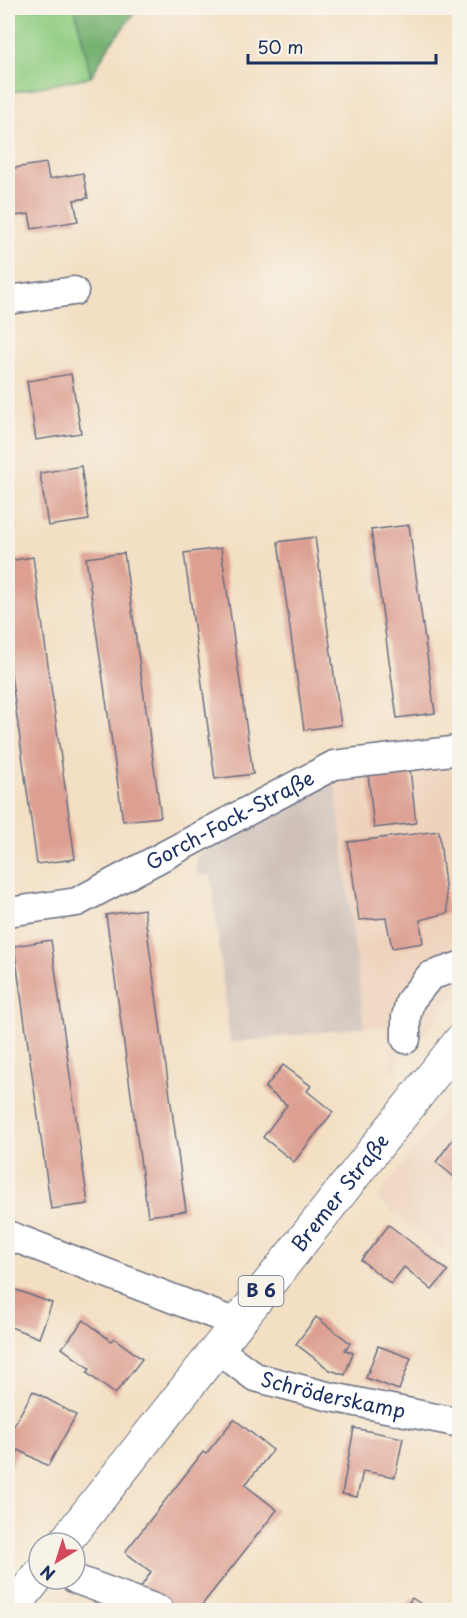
<svg xmlns="http://www.w3.org/2000/svg" width="467" height="1618" viewBox="0 0 467 1618" font-family="'Playpen Sans',sans-serif">
<style>
.built{fill:#eed2bb}
.industrial{fill:#cfc1ba}
.green{fill:#90cd82;stroke:#567e70;stroke-width:1.5}
.forest{fill:#74b070;stroke:#487067;stroke-width:1.5}
.building{fill:#dc9f91}
.lines{fill:none;stroke-linecap:round;stroke-linejoin:round}
.minor-casing{stroke:#676d81;stroke-width:31}
.major-casing{stroke:#676d81;stroke-width:35}
.minor{stroke:#fff;stroke-width:28}
.major{stroke:#fff;stroke-width:33}
.labels{text-anchor:middle;stroke-width:4.5;stroke-linejoin:round;paint-order:stroke}
.shield{fill:#f7f3e8;stroke:#5d6a87;stroke-width:1.5}
.shield-label{font-size:18px;font-weight:bold;fill:#1b2f5e}
.street-label{font-size:20px;fill:#1b2f5e;stroke:#f7f3e8}
</style>
<rect width="100%" height="100%" fill="#f7f3e8"/>
<filter id="ink" filterUnits="userSpaceOnUse"><feTurbulence type="fractalNoise" baseFrequency=".0167" numOctaves="2"/><feDisplacementMap in="SourceGraphic" scale="12" xChannelSelector="R" yChannelSelector="G"/><feConvolveMatrix kernelMatrix="1 2 1 2 8 2 1 2 1" color-interpolation-filters="sRGB"/></filter>
<filter id="wash" filterUnits="userSpaceOnUse"><feTurbulence type="fractalNoise" baseFrequency=".008" numOctaves="4" result="noise"/><feDisplacementMap in="SourceGraphic" scale="24" xChannelSelector="R" yChannelSelector="G"/><feGaussianBlur stdDeviation="1.35" result="paint"/><feColorMatrix in="noise" values="0 0 0 0 0 0 0 0 0 0 0 0 0 0 0 0 0 1.4 0 .05"/><feComposite in="paint" operator="in"/></filter>
<g filter="url(#wash)">
<rect width="100%" height="100%" fill="#f3dfc3"/>
<g class="built">
<polygon points="459,760 459,992 392,1073 386,1025 364,1027 334,775"/>
<polygon points="459,1092 459,1262 376,1199"/>
</g>
<polygon class="industrial" points="334,775 364,1027 230,1043 211,876 197,876 196,855"/>
<polygon class="green" points="8,8 75,8 91,77 8,93"/>
<polygon class="forest" points="75,8 139,8 110,44 91,77"/>
<g id="blocks">
<g class="building">
<polygon points="46,163 49,179 83,173 88,198 74,200 78,221 32,229 29,214 8,217 8,169"/>
<polygon points="71,374 81,433 36,440 27,381"/>
<polygon points="81,466 89,520 48,526 40,473"/>
<polygon points="9,504 12,524 8,525 8,505"/>
<polygon points="409,525 435,713 397,718 371,530"/>
<polygon points="315,537 341,725 304,730 278,542"/>
<polygon points="221,548 253,774 215,779 184,553"/>
<polygon points="124,553 161,817 123,821 86,558"/>
<polygon points="33,557 75,859 37,864 8,652 8,561"/>
<polygon points="410,769 416,823 374,828 368,774"/>
<polygon points="439,831 448,913 420,920 423,943 392,948 386,918 359,920 348,842"/>
<polygon points="144,909 186,1211 148,1216 106,915"/>
<polygon points="51,940 88,1204 51,1209 14,946"/>
<polygon points="283,1065 311,1086 307,1091 333,1112 294,1162 263,1137 287,1105 265,1088"/>
<polygon points="459,1131 459,1181 436,1162"/>
<polygon points="389,1225 448,1271 432,1290 404,1267 391,1284 361,1260"/>
<polygon points="8,1287 52,1303 39,1338 8,1326"/>
<polygon points="316,1317 350,1343 345,1350 353,1353 345,1375 330,1370 296,1344"/>
<polygon points="84,1320 111,1341 114,1338 142,1359 115,1394 87,1373 90,1369 62,1348"/>
<polygon points="378,1346 411,1358 399,1390 366,1378"/>
<polygon points="33,1391 76,1415 48,1466 19,1450 10,1467 8,1466 8,1423 13,1427"/>
<polygon points="234,1419 273,1450 245,1485 277,1510 198,1610 182,1610 137,1593 151,1572 125,1552 203,1452 206,1454"/>
<polygon points="354,1428 403,1438 395,1477 363,1471 357,1497 342,1494"/>
<polygon points="412,1598 430,1610 403,1610"/>
</g>
</g>
</g>
<g filter="url(#ink)">
<use href="#blocks" fill-opacity="0" stroke="#676d81" stroke-width="1.5"/>
<g class="lines">
<defs>
<g id="minor">
<polyline points="8,300 74,291"/>
<path id="s1" d="M8 912 77 902 334 765 460 750"/>
<polyline points="406,1039 406,1017 410,1001 430,976 460,966"/>
<polyline points="8,1235 236,1323"/>
<path id="s2" d="M216 1348 255 1377 327 1396 460 1423"/>
<polyline points="75,1579 159,1610"/>
</g>
<g id="major">
<path id="s3" d="M64 1543 460 1041"/>
<polyline points="11,1610 39,1575"/>
</g>
</defs>
<use href="#minor" class="minor-casing"/>
<use href="#major" class="major-casing"/>
<use href="#minor" class="minor"/>
<use href="#major" class="major"/>
</g>
</g>
<g class="labels">
<rect class="shield" x="238.5" y="1276" width="45" height="30" rx="4.5"/>
<g class="shield-label">
<text x="261" y="1297">B 6</text>
</g>
<g class="street-label">
<text dy="7" stroke="none"><textPath href="#s1" startOffset="243">Gorch-Fock-Straße</textPath></text>
<text dy="7" stroke="none"><textPath href="#s3" startOffset="446">Bremer Straße</textPath></text>
<text dy="7" stroke="none"><textPath href="#s2" startOffset="129">Schröderskamp</textPath></text>
</g>
</g>
<rect width="467" height="1618" fill="none" stroke="#f7f3e8" stroke-width="30"/>
<g transform="translate(57 1561) rotate(218)"><circle r="28" fill="#f7f3e8" stroke="#9fa5b1" stroke-width="1.5"/>
<path d="M0-4.5L10 22L0 15L-10 22Z" fill="#d1495b"/>
<text y="-9" font-size="16" font-weight="bold" text-anchor="middle" fill="#1b2f5e">N</text>
</g>
<path d="M248 54v9h188v-9" fill="none" stroke="#1b2f5e" stroke-width="3"/>
<text x="257" y="54" font-size="18" fill="#1b2f5e" stroke="#f7f3e8" stroke-width="4.5" paint-order="stroke">50 m</text>
</svg>
